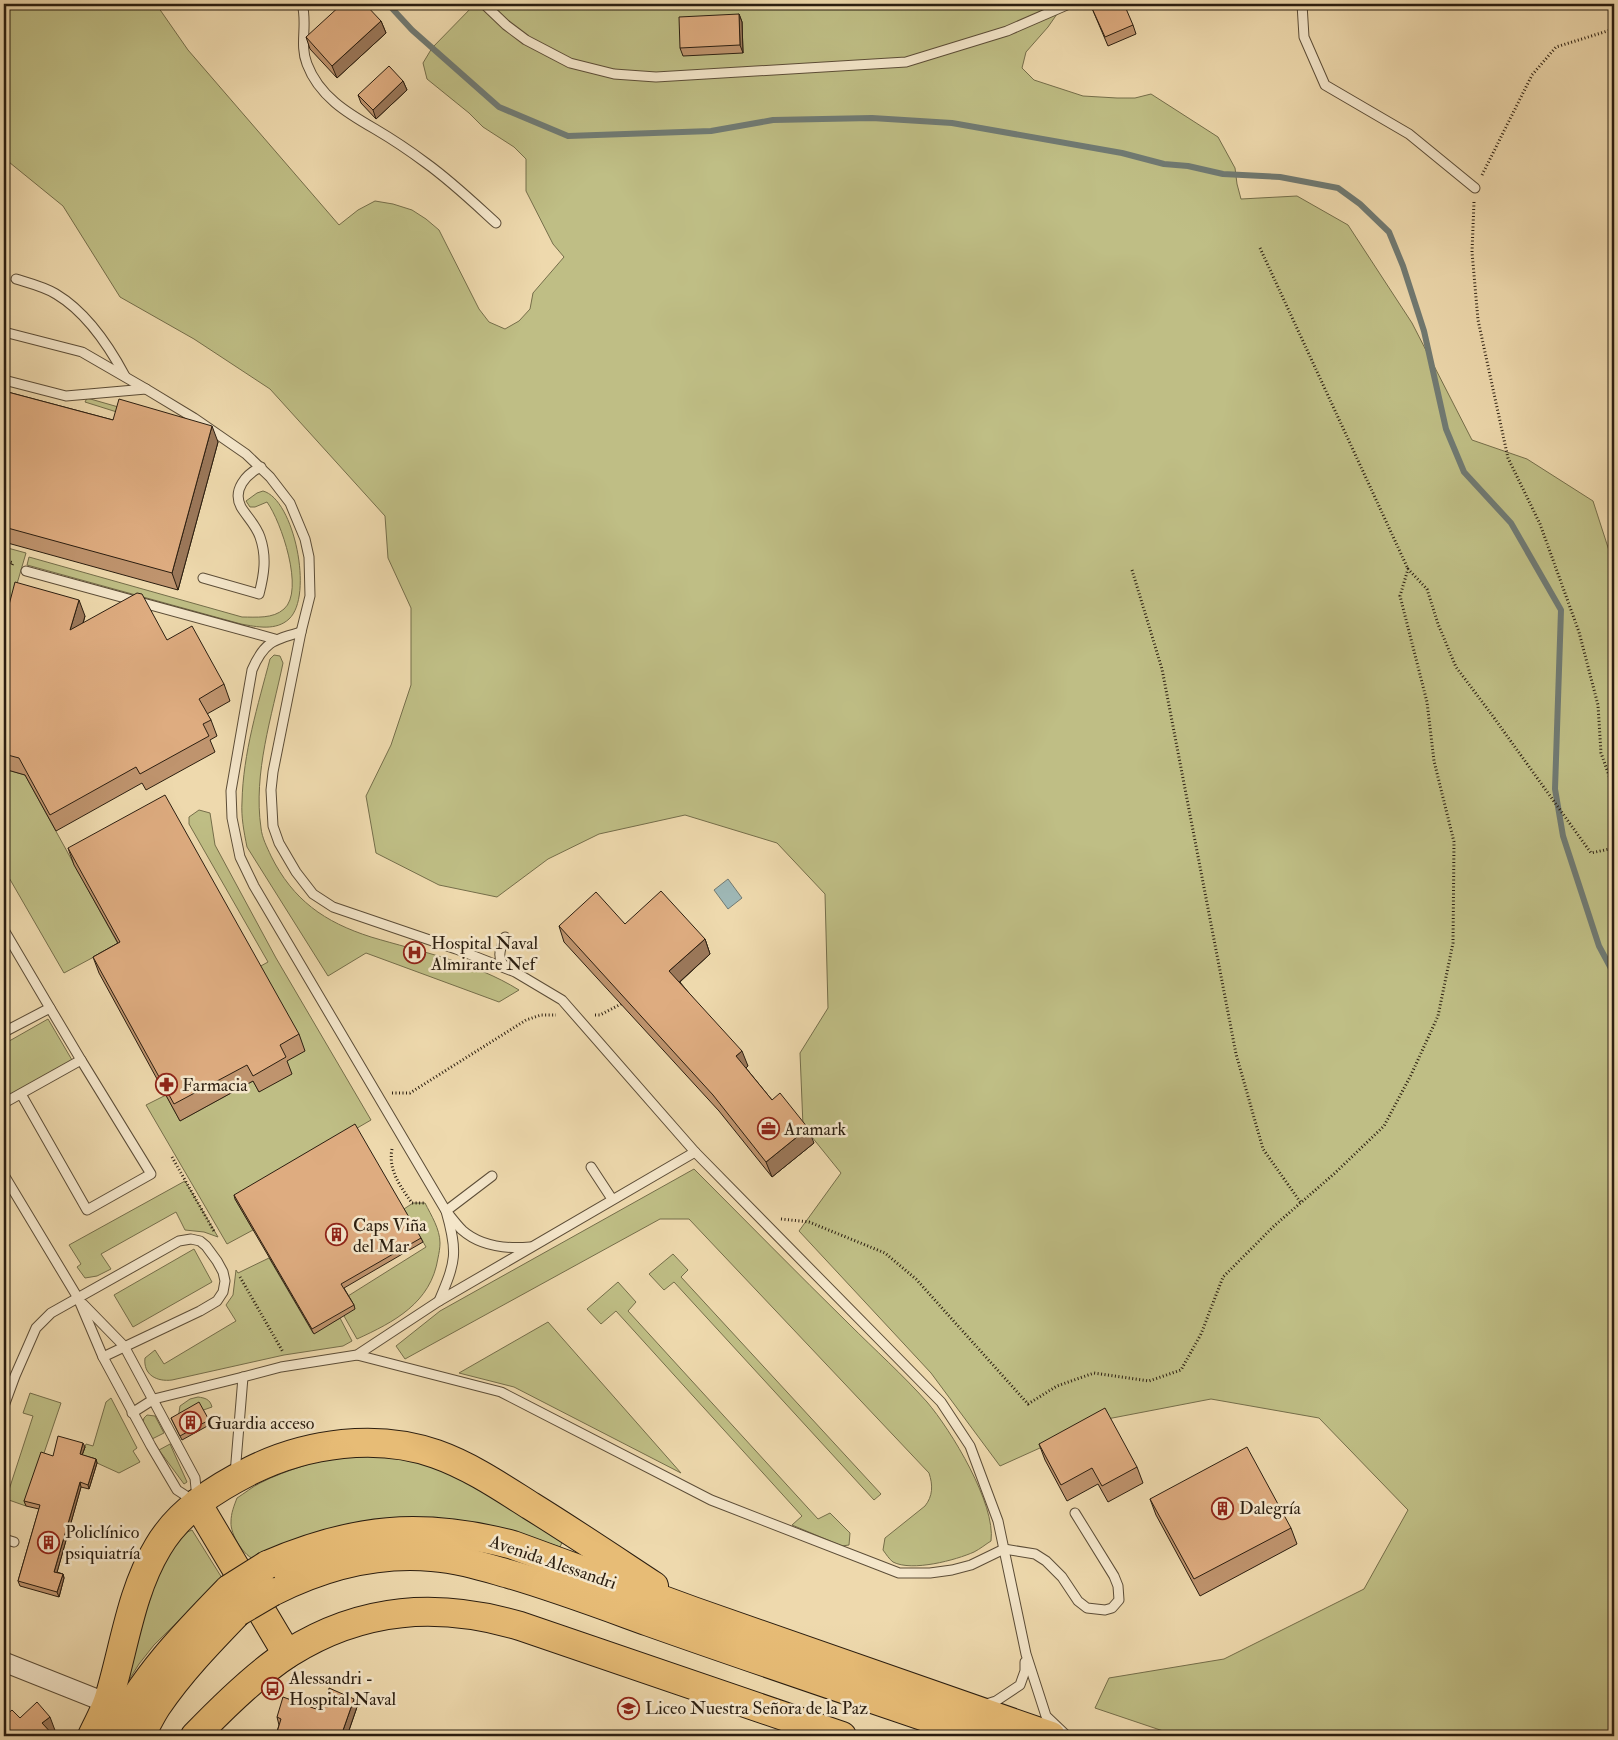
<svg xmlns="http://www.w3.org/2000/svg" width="1618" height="1740" viewBox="0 0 1618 1740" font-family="'IM FELL Double Pica',serif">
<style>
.green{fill:#bfbe85;stroke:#756e4a}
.water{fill:#9eb7b5;stroke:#707a73}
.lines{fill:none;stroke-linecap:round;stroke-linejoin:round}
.stream{stroke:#707a73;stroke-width:6}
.lane-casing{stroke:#5c4d37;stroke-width:11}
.street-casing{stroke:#5c4d37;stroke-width:21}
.primary-casing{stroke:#2b1e10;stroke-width:30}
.path{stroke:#2b1e10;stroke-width:3;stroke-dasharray:1 2.5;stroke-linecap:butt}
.lane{stroke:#f4e6ca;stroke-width:9}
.street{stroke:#f4e6ca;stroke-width:19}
.primary{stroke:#e7bc76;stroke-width:28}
.primary-bridge-casing{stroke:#2b1e10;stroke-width:30;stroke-linecap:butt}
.primary-bridge{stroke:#e7bc76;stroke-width:28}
.wall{fill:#bf946e;stroke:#2b1e10}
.shaded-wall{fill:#9b785a;stroke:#2b1e10}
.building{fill:#deac80;stroke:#2b1e10}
.labels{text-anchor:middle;stroke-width:5;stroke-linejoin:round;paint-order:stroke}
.poi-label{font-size:18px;fill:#2b1e10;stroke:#f4e6ca;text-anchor:start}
.street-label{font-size:18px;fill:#2b1e10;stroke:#f4e6ca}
</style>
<rect width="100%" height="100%" fill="#eed9ad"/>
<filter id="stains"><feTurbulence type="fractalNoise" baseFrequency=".004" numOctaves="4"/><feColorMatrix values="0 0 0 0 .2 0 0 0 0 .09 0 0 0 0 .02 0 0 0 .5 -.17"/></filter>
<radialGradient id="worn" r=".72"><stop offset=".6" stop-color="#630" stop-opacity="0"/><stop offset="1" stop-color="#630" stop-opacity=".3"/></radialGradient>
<g class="green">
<polygon points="4,4 29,4 38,9 46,4 156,4 188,50 339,225 358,210 375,201 393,204 412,210 426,219 439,230 479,309 489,322 505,329 519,321 530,309 533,293 564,257 553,244 526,191 526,159 514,147 483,127 469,113 427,79 423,63 432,48 475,4 1064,4 1048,27 1026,52 1022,68 1034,80 1083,96 1117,98 1135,98 1151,94 1218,137 1235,168 1237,184 1241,199 1297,196 1348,225 1412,323 1472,440 1527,459 1593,501 1614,566 1614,1736 1178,1736 1095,1708 1109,1678 1224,1659 1364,1589 1408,1510 1319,1418 1211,1399 1102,1420 1000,1466 931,1373 799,1231 841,1173 803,1126 800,1053 828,1008 825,894 777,843 685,815 599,834 548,859 497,897 439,885 376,853 366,796 391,745 411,685 411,608 388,558 385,516 270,389 194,339 120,297 63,206 4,158"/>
<polygon points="87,398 167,421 120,413 85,402"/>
<path d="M263 491C294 499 314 596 289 619 276 631 257 627 241 624L27 565 29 557 242 617C256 617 273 619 284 609 305 591 281 521 267 502L255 507H250L246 501 257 493Z"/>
<polygon points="4,547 26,553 4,628"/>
<path d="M274 655 280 656 283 663C272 716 253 773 261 828 262 838 267 847 271 856 293 900 324 922 371 937 421 952 474 962 519 990L499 1002 366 953 328 976 247 847C244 832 241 817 242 802 243 753 258 705 270 659Z"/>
<polygon points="4,769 25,775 118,944 64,973 4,869"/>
<polygon points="199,810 210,813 215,845 276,958 371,1120 235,1199 253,1230 227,1244 146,1105 166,1095 180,1121 253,1081 259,1092 286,1062 259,967 268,962 189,824 189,817"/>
<polygon points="48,1019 72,1060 4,1098 4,1044"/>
<path d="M694 1169C746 1221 797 1273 849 1324 875 1350 903 1375 927 1402 951 1430 996 1504 991 1541 986 1544 980 1549 974 1552 956 1560 912 1572 893 1562 889 1559 886 1554 883 1550L885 1538 925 1506C933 1496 933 1485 929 1473L689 1219H660L405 1359 396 1346 440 1311Z"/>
<polygon points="185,1181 218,1237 204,1232 185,1230 176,1212 101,1254 111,1269 97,1276 85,1278 77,1267 81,1264 69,1245"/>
<path d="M413 1203H425C431 1215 440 1229 440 1243 440 1248 439 1253 438 1258 431 1303 394 1322 357 1339L344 1316 348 1296 426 1247 404 1209Z"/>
<polygon points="194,1249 212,1282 133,1327 114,1295"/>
<polygon points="673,1254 688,1270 681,1277 881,1494 874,1500 674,1282 664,1290 649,1274"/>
<path d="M269 1258 313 1333 340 1318 352 1341 343 1346 284 1355 172 1380C157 1382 143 1375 145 1358L155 1350 164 1364 236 1321 226 1305 233 1295 236 1270 238 1273Z"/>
<polygon points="618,1282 636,1302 628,1311 818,1519 830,1513 850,1533 849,1545 842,1546 792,1525 802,1516 616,1311 601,1324 587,1309"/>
<polygon points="548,1322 681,1473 514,1387 459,1373"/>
<polygon points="30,1393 61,1403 26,1506 6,1499 33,1416 23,1413"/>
<path d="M198 1397C205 1398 210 1399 212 1407L178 1419 180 1406 190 1399Z"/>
<polygon points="111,1398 137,1448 133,1451 140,1462 119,1473 97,1463 81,1458 86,1444 93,1446 106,1402"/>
<polygon points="147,1415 155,1416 164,1433 152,1439 143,1422 144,1418"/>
<polygon points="170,1444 187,1482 184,1484 159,1450"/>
<path d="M346 1453 411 1460 435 1465 565 1536 560 1547 522 1535 256 1560C244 1557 230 1534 231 1522 231 1513 234 1506 237 1498 245 1493 252 1487 260 1483 288 1469 317 1462 346 1453Z"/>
<polygon points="192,1530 222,1578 154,1645 139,1664 120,1694 139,1612 178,1536"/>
</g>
<polygon class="water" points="728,879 742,898 728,909 714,890"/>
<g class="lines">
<polyline class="stream" points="388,4 412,30 499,107 568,136 711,131 773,120 872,118 952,123 1122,153 1164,164 1188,166 1223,174 1280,177 1338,188 1360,204 1389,232 1403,266 1424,331 1446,429 1464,472 1511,523 1561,610 1555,789 1563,836 1599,946 1614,974"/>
<defs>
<g id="lane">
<path d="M302 4C308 24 299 44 307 64 319 96 347 113 375 129 392 139 410 151 426 163 451 181 473 202 496 223"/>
<polyline points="484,4 506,25 526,40 570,63 614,74 656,77 906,62 1007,31 1069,4"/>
<polyline points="1302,4 1304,37 1325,85 1409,134 1475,188"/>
<path d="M16 279C29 283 45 287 56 294 86 312 109 346 125 376"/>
<polyline points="4,332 82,352 146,389 194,418 246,454 270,477 290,503 305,539 309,557 310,596 301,632 273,772 271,790 273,826 279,843 296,872 313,894 333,907 456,949 515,972 562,1000 695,1152 941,1402 970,1446 998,1521 1026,1654 1046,1716 1067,1736"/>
<polyline points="4,380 66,396 146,389"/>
<polyline points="26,571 275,639"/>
<path d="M203 578 259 594C264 575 267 557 260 537 256 525 247 517 241 507 232 490 246 474 261 467"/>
<path d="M301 632C273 640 264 642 252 670L231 791 232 818 240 857 254 886 446 1211C458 1253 456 1261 439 1301"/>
<polyline points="4,930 50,1008"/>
<path d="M505 937C500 950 496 957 506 968"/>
<polyline points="4,1032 50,1008 81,1060 4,1103"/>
<polyline points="21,1094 87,1210 151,1174 81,1060"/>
<polyline points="591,1167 612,1199"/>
<polyline points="4,1175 78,1298 103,1357 151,1446 177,1490 194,1501"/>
<path d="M492 1176 446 1211C451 1217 456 1224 462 1230 480 1246 507 1249 530 1247"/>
<polyline points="83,1304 124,1346 195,1478 197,1499"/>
<polyline points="357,1355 501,1392 711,1500 899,1573 930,1573 952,1570 971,1565 1004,1549 1035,1554 1046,1561 1062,1577 1078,1601 1087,1608 1105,1610 1112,1608 1119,1600 1118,1586 1114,1576 1075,1513"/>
<polyline points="4,1406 15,1376 36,1328 51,1313 179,1241 191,1239 200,1241 206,1246 217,1261 223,1272 225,1281 223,1292 217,1301 200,1311 103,1357"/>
<polyline points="132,1413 154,1399 243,1377 281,1367 357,1355 439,1301 695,1152"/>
<polyline points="235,1474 243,1377"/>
<polyline points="4,1539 14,1542"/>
<polyline points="983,1705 996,1701 1020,1685 1025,1671 1025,1662"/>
</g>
<polyline id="street" points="4,1662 107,1703"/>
<g id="primary">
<polyline points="197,1503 287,1654"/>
<path d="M267 1565C353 1528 421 1521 513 1545L693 1611 1051 1736"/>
<path d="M272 1592C323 1566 375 1552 432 1557 459 1559 484 1567 509 1574 557 1588 602 1605 649 1622 759 1661 870 1698 981 1736"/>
<path d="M92 1736C97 1725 104 1713 108 1701 124 1650 130 1593 158 1547 179 1511 216 1488 252 1470 307 1443 377 1433 436 1454 470 1466 501 1487 531 1506 573 1532 613 1559 654 1586"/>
<path d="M114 1736C140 1680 186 1633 229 1589"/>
<path d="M140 1736C146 1726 151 1715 157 1706 180 1672 209 1642 238 1612"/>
<path d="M195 1736C222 1708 256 1674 289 1653 362 1607 438 1602 520 1626L842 1736"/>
</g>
</defs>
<use href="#lane" class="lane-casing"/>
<use href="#street" class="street-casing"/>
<use href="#primary" class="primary-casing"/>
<g class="path">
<polyline points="1482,175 1532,75 1556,47 1614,29"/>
<polyline points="1474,202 1472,252 1478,320 1508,458 1540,524 1579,632 1598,705 1601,753 1611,781 1614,783"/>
<polyline points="1260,248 1408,569"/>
<polyline points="4,560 13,563 12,565"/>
<polyline points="1132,570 1162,669 1236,1054 1263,1149 1301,1203"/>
<polyline points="595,1015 600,1015 621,1004"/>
<polyline points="392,1093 410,1093 526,1020 541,1015 556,1015"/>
<path d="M392 1149C388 1170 400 1186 412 1203H425"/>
<polyline points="172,1157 215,1233"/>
<polyline points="781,1219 809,1222 885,1253 916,1279 1028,1404 1057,1386 1094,1373 1149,1381 1181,1370 1201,1334 1223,1277 1274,1226 1335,1173 1384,1126 1411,1075 1438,1016 1453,943 1454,842 1434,761 1427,702 1400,596 1408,569 1427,589 1438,624 1456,667 1492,715 1591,853 1614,848"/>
<polyline points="240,1277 283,1352"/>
</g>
<use href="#lane" class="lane"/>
<use href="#street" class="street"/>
<use href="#primary" class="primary"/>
<defs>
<g id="primary-bridge">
<polyline points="229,1589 267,1565"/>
<polyline points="238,1612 272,1592"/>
</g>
</defs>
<use href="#primary-bridge" class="primary-bridge-casing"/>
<use href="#primary-bridge" class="primary-bridge"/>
</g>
<g class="wall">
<polygon points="1091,6 1133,25 1136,34 1108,46"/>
<polygon points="739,14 742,22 743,53 683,56 680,48"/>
<polygon points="381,21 386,33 337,78 310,49 306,37"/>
<polygon points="403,81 407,90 376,119 361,103 358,95"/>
<polygon points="4,391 113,420 218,442 178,590 4,542"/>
<polygon points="85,616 83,623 167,640 224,684 230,701 207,714 211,720 217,736 210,740 215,752 146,790 142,783 56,831 25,775 4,769 4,624"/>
<polygon points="68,848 299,1034 305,1051 287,1061 292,1074 259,1092 253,1081 180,1121 99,973 93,957 118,943 74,865"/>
<polygon points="625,924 705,939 710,954 680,982 748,1066 746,1068 772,1100 814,1143 772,1177 719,1111 564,942 559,926"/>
<polygon points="234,1195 421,1238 423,1242 344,1288 354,1305 355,1309 314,1334 235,1199"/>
<polygon points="171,1418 209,1420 211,1424 182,1440"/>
<polygon points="1039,1444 1137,1467 1143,1483 1108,1502 1098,1484 1067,1501 1045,1460"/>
<polygon points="85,1447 82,1455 96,1459 97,1463 89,1489 81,1487 57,1572 63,1574 64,1578 59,1597 20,1586 18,1581 39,1509 26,1506 24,1501 53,1456"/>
<polygon points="1150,1499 1291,1528 1297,1544 1200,1596 1156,1515"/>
<polygon points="354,1699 357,1707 347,1736 279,1736 277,1732 279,1725 277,1717 328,1707"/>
</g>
<g class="shaded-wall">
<polygon points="739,14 742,22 743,53 740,45"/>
<polygon points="381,21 386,33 337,78 332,66"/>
<polygon points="403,81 407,90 376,119 373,110"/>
<polygon points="212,426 218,442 178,590 172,573"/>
<polygon points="79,600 85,616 76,647 70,630"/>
<polygon points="705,939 710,954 675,986 669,971"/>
<polygon points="742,1051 748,1066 742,1072 736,1056"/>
<polygon points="808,1128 814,1143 772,1177 766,1162"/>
<polygon points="83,1443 85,1447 81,1458 80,1454"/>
<polygon points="96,1459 97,1463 89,1489 88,1485"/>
<polygon points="80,1482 81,1487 56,1576 54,1572"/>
<polygon points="63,1574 64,1578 59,1597 57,1592"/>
<polygon points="354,1699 357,1707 347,1736 341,1736"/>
<polygon points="50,1717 56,1733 53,1736 42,1723"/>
</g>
<g class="building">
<polygon points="342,4 365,4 381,21 332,66 306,37"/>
<polygon points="1097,4 1124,4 1133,25 1105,37 1091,6"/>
<polygon points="739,14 740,45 680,48 679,17"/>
<polygon points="389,66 403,81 373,110 358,95"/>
<polygon points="4,391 113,420 119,399 212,426 172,573 4,527"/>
<polygon points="15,582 79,600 70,630 137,593 142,594 167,640 192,626 224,684 199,699 211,720 203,724 209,736 140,774 136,767 50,815 19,758 4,754 4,624"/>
<polygon points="165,795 299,1034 280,1045 286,1057 253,1076 247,1065 174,1104 93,957 120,942 68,848"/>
<polygon points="661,891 705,939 669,971 742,1051 736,1056 772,1100 780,1093 808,1128 766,1162 713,1095 559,926 596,892 625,924"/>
<polygon points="355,1124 421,1238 341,1284 354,1305 312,1329 234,1195"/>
<polygon points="199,1402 209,1420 180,1436 171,1418"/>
<polygon points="1105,1408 1137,1467 1102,1486 1092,1468 1061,1485 1039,1444"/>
<polygon points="58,1436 83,1443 80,1454 96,1459 88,1485 80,1482 54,1572 63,1574 57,1592 18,1581 40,1505 24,1501 41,1452 53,1456"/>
<polygon points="1247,1447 1291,1528 1194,1579 1150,1499"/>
<polygon points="329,1688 354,1699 341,1736 308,1736 277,1732 281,1719 277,1717 283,1697 316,1709 317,1705 328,1707"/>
<polygon points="37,1702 50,1717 42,1723 54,1736 4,1736 4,1717 12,1710 20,1718"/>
</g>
<defs>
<symbol id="hospital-ring" viewBox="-11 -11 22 22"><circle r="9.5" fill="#f4e6ca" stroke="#8f2418" stroke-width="1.5"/><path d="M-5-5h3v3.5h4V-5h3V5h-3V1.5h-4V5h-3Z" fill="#8f2418"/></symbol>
<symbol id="pharmacy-ring" viewBox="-11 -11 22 22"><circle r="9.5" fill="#f4e6ca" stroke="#8f2418" stroke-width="1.5"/><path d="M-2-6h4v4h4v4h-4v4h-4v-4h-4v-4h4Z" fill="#8f2418"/></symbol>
<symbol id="office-ring" viewBox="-11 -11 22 22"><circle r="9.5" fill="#f4e6ca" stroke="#8f2418" stroke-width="1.5"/><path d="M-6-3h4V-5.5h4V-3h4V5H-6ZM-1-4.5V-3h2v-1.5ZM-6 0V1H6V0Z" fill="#8f2418"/></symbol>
<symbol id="building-ring" viewBox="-11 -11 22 22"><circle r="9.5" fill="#f4e6ca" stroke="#8f2418" stroke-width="1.5"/><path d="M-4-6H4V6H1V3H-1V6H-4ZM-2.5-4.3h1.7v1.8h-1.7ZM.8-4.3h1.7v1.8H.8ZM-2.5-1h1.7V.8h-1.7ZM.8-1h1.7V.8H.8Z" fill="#8f2418"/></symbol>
<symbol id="bus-ring" viewBox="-11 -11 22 22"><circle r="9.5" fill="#f4e6ca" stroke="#8f2418" stroke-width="1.5"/><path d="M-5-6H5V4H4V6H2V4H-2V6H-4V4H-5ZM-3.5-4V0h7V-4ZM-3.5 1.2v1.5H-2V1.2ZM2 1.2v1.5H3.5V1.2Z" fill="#8f2418"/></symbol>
<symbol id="school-ring" viewBox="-11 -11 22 22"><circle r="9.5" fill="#f4e6ca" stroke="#8f2418" stroke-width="1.5"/><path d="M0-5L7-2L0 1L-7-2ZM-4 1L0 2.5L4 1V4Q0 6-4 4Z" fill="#8f2418"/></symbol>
</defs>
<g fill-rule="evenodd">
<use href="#hospital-ring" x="402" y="940" width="25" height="25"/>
<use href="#pharmacy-ring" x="154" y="1072" width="25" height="25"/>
<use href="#office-ring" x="756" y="1116" width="25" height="25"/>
<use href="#building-ring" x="324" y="1222" width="25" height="25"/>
<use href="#building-ring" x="178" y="1410" width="25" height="25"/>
<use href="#building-ring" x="1210" y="1496" width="25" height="25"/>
<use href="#building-ring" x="36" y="1530" width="25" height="25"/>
<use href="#bus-ring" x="260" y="1676" width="25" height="25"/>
<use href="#school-ring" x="616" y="1696" width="25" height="25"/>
</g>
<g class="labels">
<g class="poi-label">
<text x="431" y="949">Hospital Naval<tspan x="431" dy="21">Almirante Nef</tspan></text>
<text x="182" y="1091">Farmacia</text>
<text x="784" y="1135">Aramark</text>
<text x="353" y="1231">Caps Viña<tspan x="353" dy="21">del Mar</tspan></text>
<text x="207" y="1429">Guardia acceso</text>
<text x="1239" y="1514">Dalegría</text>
<text x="65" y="1538">Policlínico<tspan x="65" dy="21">psiquiatría</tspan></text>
<text x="289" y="1684">Alessandri -<tspan x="289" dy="21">Hospital Naval</tspan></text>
<text x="645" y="1714">Liceo Nuestra Señora de la Paz</text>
</g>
<g class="street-label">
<text transform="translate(553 1562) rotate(19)" y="6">Avenida Alessandri</text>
</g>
</g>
<rect width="1618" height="1740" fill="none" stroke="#eed9ad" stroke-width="20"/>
<rect x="5" y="5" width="1608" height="1730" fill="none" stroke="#2b1e10" stroke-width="2.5"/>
<rect x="10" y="10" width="1598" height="1720" fill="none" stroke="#2b1e10"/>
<rect width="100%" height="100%" filter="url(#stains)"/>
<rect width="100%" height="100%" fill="url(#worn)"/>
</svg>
